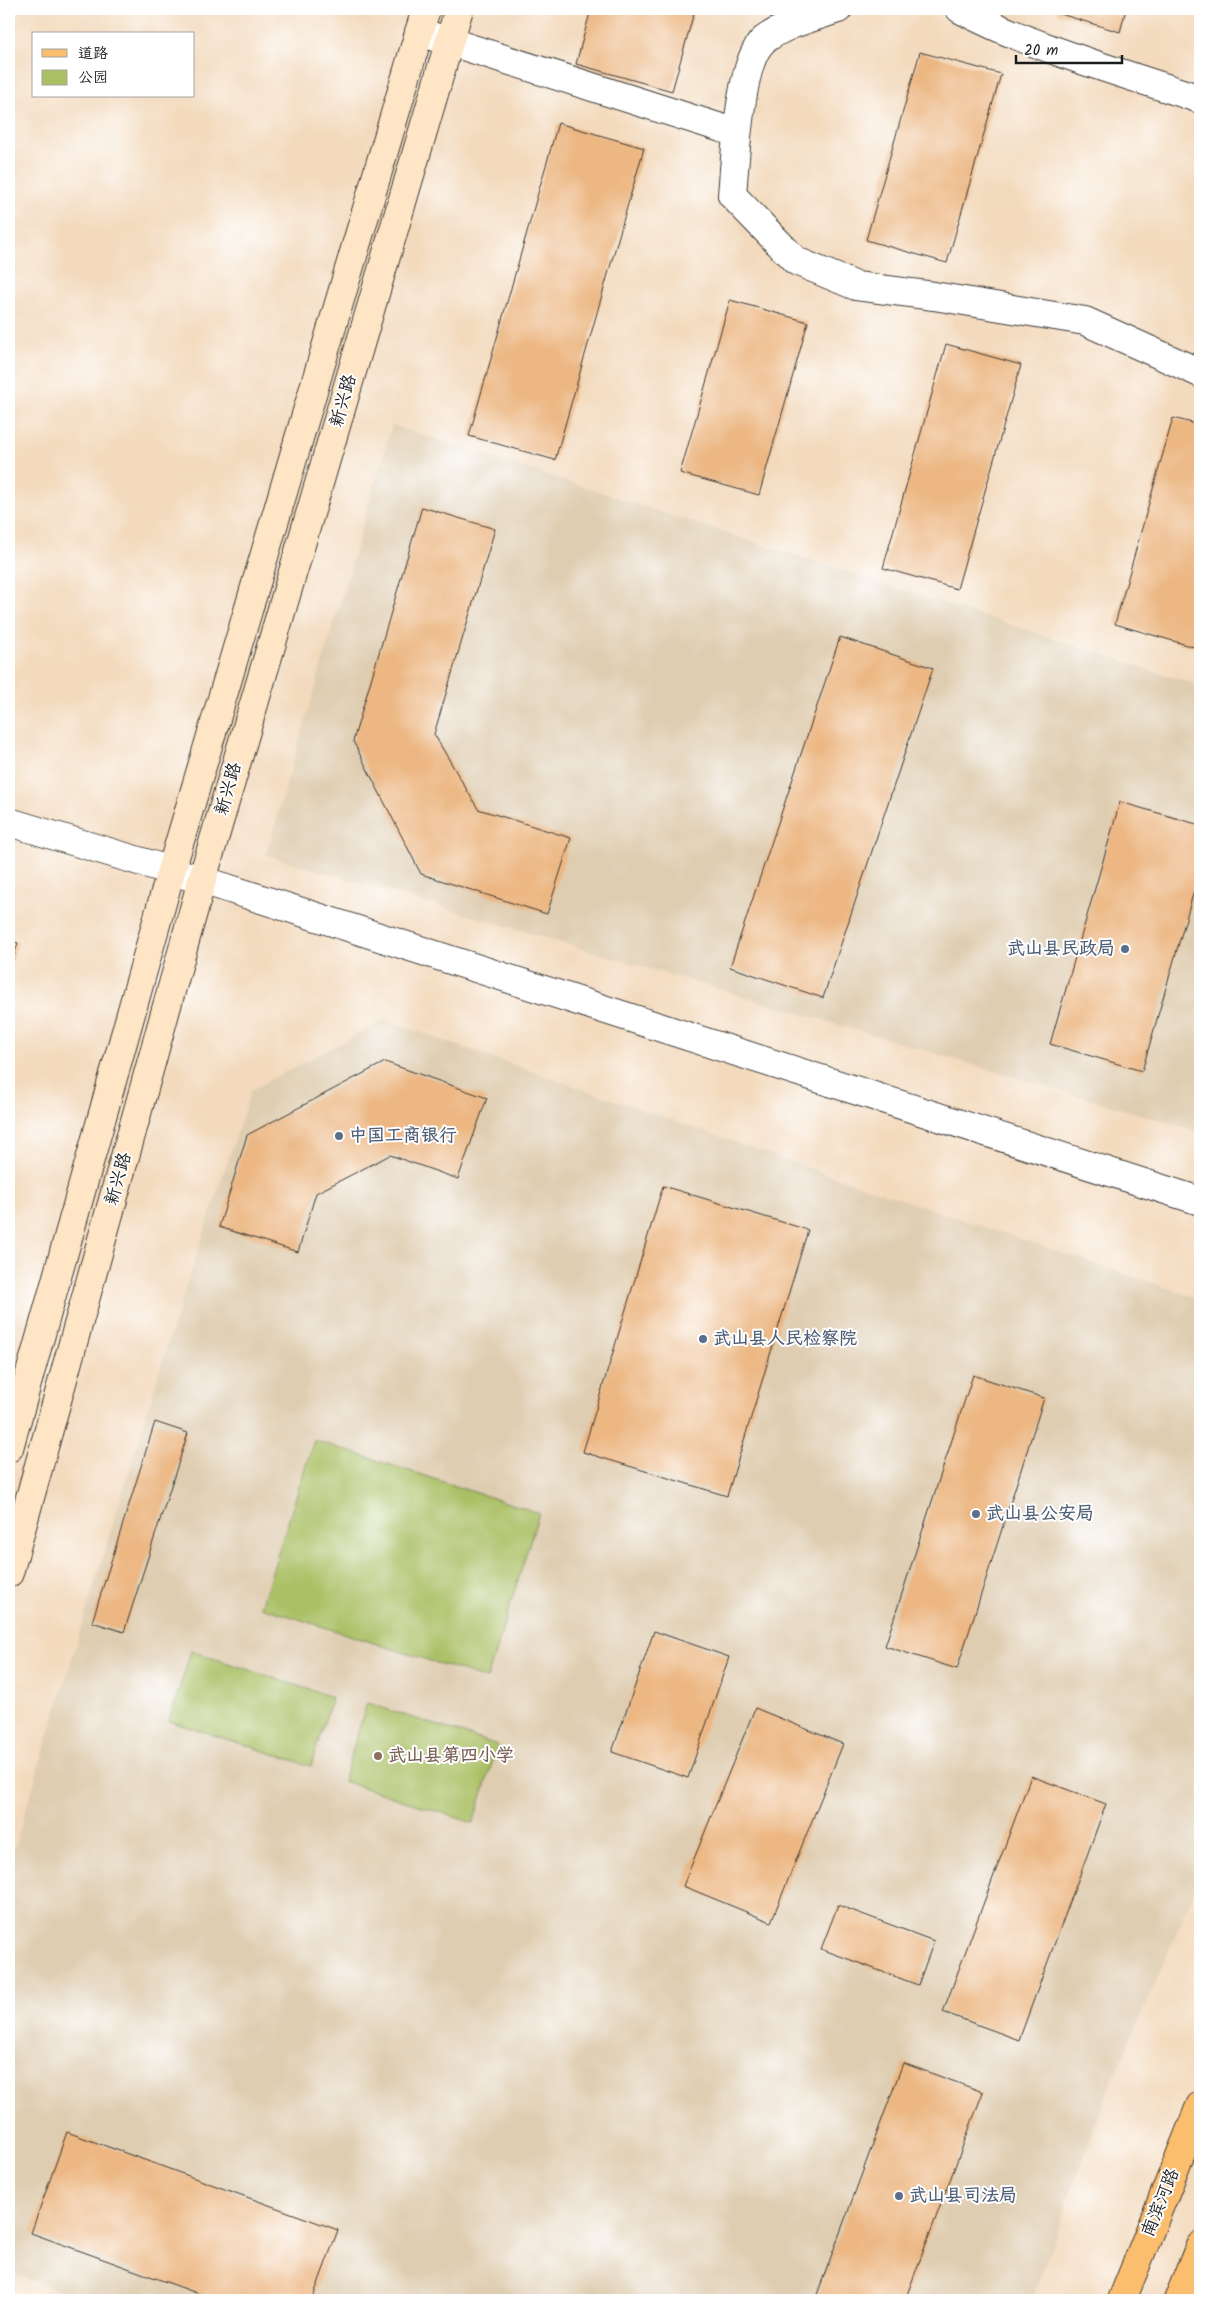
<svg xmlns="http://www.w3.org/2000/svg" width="1209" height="2309" font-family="Kalam,'LXGW WenKai TC',sans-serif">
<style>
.built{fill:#dfcdb1}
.green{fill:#aac065;stroke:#636e40}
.building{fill:#ecb783}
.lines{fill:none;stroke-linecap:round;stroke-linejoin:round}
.minor-casing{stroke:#3c3834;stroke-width:30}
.tertiary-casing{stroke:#3c3834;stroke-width:30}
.secondary-casing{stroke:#3c3834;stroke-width:30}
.primary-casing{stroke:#3c3834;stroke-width:30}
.minor{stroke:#fff;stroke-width:28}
.tertiary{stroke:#fff;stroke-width:28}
.secondary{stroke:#fde5c5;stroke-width:28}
.primary{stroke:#fbbd6e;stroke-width:28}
.service-dot{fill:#5c6f8a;stroke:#fff;stroke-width:2}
.education-dot{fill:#8d6e63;stroke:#fff;stroke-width:2}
.labels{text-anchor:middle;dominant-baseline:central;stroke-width:4;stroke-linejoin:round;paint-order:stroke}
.street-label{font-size:18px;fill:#1c1c1c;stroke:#fff}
.service-label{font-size:18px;font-weight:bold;fill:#4e5e75;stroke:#fff;text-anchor:start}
.education-label{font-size:18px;font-weight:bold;fill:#785e54;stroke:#fff;text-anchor:start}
</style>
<rect width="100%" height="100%" fill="#fff"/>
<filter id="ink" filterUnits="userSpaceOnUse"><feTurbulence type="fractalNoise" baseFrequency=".02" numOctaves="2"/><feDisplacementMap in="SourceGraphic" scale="10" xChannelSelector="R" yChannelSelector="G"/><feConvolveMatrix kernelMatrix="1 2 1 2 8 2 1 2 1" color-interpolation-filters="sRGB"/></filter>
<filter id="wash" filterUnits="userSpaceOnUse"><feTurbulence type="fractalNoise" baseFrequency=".0096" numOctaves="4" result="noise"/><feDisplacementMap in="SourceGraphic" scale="20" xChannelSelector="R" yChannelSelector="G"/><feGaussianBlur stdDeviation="1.12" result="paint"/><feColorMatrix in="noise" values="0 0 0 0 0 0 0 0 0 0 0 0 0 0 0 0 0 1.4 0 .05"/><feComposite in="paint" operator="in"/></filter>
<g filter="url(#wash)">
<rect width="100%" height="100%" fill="#f3dabd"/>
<!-- built -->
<path class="built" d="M 392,425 L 1200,686 L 1200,1132 L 266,855 Z
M 385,1020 L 841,1179 L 1200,1299 L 1200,1878 L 1107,2094 L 1032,2300 L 86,2300 L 9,2272 L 9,1865 L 172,1330 L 251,1090 Z"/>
<!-- green -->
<path class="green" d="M 314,1440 L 539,1513 L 487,1679 L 261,1607 Z
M 191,1651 L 332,1697 L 311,1766 L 169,1721 Z
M 367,1703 L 498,1745 L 473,1823 L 343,1781 Z"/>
<g id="blocks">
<!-- building -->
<path class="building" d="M 591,9 L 695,9 L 672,91 L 576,64 Z
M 1058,9 L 1126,9 L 1120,32 L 1057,13 Z
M 920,52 L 1001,74 L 947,263 L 866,240 Z
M 558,123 L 644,148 L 555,460 L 469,436 Z
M 730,300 L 808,322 L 759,495 L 680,473 Z
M 946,344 L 1021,365 L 957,589 L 883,568 Z
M 1173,418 L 1200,425 L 1200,625 L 1194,647 L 1115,624 Z
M 422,507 L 495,529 L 434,734 L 478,809 L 571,838 L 547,914 L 421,874 L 353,741 Z
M 840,637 L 933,668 L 823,998 L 730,967 Z
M 1120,802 L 1200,825 L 1200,870 L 1142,1071 L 1050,1044 Z
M 9,940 L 18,943 L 9,971 Z
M 385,1062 L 487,1098 L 458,1179 L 390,1155 L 316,1193 L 298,1252 L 219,1227 L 247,1135 Z
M 663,1186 L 808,1230 L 727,1496 L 583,1452 Z
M 973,1375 L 1044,1398 L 957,1669 L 885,1646 Z
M 155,1422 L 188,1433 L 124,1632 L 92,1622 Z
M 654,1631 L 729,1657 L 688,1778 L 612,1752 Z
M 755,1708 L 843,1744 L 771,1922 L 683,1886 Z
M 1031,1776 L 1106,1804 L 1019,2040 L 943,2012 Z
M 838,1905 L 934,1941 L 918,1985 L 821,1949 Z
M 903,2063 L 983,2092 L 905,2300 L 815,2300 Z
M 67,2132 L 338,2230 L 312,2300 L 216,2300 L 31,2233 Z"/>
</g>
</g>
<g filter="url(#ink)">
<use href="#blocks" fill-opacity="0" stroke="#3c3834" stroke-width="1"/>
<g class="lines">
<defs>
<path id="minor" d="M 838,9 C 814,17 785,24 764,40 C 739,60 735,163 732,195 L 796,261 L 856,286 L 934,296 L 1085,321 L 1200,373
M 960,9 C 1035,49 1120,72 1200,99
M 419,32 L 737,133"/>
<path id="tertiary" d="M 9,822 L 202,880 L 1200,1201"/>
<path id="secondary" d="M 9,1448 L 171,871 L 426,9
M 9,1573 L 202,880 L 459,9"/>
<path id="primary" d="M 1122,2300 L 1200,2106
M 1178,2300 L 1200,2246"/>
</defs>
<!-- minor casing -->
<use href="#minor" class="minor-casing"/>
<!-- tertiary casing -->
<use href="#tertiary" class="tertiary-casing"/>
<!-- secondary casing -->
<use href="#secondary" class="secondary-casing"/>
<!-- primary casing -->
<use href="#primary" class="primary-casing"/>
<!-- minor -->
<use href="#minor" class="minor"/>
<!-- tertiary -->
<use href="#tertiary" class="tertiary"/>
<!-- secondary -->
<use href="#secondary" class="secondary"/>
<!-- primary -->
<use href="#primary" class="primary"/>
</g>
</g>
<!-- markers -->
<g class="service-dot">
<circle cx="1125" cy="949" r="5"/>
<circle cx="339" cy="1136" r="5"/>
<circle cx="703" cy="1339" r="5"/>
<circle cx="976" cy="1514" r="5"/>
<circle cx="899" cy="2196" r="5"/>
</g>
<circle class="education-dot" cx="378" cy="1756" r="5"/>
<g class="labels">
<!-- street labels -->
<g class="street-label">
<text transform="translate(344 401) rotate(-74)">新兴路</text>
<text transform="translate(229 789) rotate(-74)">新兴路</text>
<text transform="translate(119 1179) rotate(-74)">新兴路</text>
<text transform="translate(1161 2203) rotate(-68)">南滨河路</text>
</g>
<!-- service labels -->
<g class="service-label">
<text x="1115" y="949" text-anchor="end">武山县民政局</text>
<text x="349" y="1136">中国工商银行</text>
<text x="713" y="1339">武山县人民检察院</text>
<text x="986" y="1514">武山县公安局</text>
<text x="909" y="2196">武山县司法局</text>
</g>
<!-- education labels -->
<g class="education-label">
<text x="388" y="1756">武山县第四小学</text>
</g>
</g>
<!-- margin -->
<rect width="1209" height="2309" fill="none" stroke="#fff" stroke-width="30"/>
<!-- legend -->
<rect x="32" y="32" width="162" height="65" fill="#ffffff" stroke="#a4a4a4"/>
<rect x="42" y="49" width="25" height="8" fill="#fbbd6e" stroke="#a4a4a4"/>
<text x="78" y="58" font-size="15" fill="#1c1c1c">道路</text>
<rect x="42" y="70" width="25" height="15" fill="#aac065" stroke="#a4a4a4"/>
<text x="78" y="82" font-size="15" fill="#1c1c1c">公园</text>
<!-- scale -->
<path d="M1016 55v8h106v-8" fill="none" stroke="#1c1c1c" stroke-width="2.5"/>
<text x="1024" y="55" font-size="15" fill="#1c1c1c" stroke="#ffffff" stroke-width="4" paint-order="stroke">20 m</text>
</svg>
